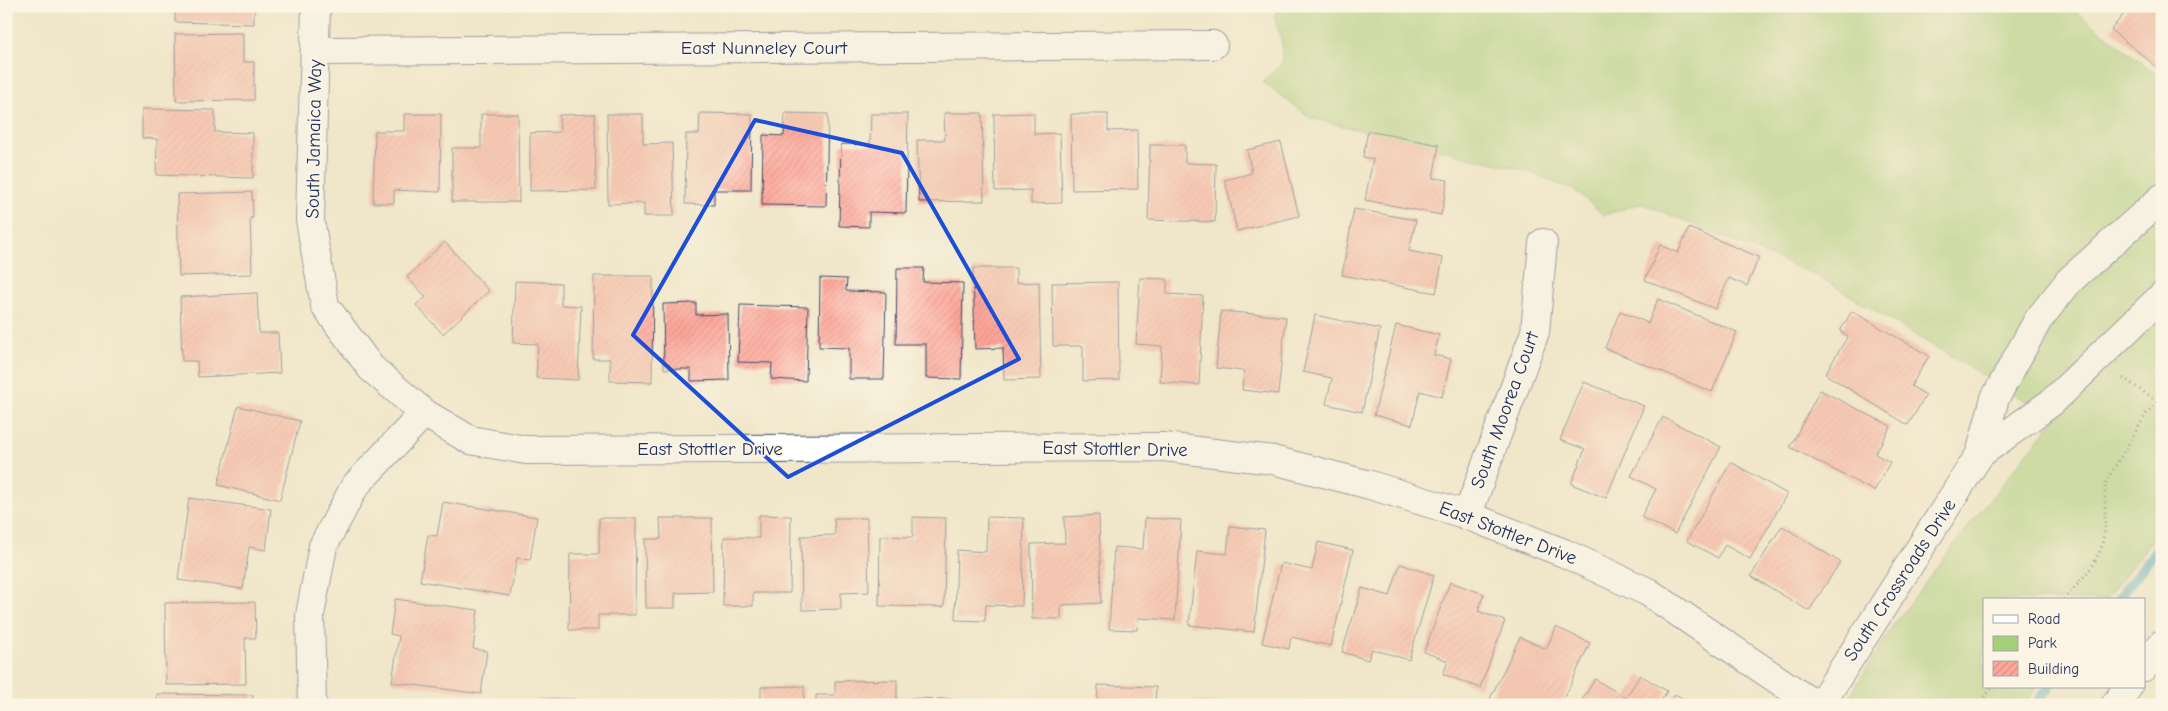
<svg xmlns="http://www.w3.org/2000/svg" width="2168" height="711" font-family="'Comic Neue',sans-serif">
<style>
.green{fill:#a6cf7a;stroke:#607f6c}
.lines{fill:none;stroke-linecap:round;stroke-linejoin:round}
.stream{stroke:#44a6c3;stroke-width:10}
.building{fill:url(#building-hatch)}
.minor-casing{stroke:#3b4a6e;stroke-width:30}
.path{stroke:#3b4a6e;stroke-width:3;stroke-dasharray:1 4;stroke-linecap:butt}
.minor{stroke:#fff;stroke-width:28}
.marked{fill:none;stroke:#1d4ed8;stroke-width:4;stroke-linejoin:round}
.labels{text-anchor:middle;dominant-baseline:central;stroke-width:4;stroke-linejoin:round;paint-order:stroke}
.street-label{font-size:19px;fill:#1b2f5e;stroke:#fcf5e5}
</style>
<defs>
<pattern id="building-hatch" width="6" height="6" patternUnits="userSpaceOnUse" patternTransform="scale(1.25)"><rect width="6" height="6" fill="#fea699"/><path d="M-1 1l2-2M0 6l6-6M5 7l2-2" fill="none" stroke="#d98f86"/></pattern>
</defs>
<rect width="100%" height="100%" fill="#fcf5e5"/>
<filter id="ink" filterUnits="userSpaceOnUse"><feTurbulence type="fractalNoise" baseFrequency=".02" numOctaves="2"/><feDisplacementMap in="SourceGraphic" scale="10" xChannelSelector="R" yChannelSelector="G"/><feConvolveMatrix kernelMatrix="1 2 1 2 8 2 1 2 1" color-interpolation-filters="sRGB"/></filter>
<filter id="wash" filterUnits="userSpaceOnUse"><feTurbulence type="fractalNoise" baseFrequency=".0096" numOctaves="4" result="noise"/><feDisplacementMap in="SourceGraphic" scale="20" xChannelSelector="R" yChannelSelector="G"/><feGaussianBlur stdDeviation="1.12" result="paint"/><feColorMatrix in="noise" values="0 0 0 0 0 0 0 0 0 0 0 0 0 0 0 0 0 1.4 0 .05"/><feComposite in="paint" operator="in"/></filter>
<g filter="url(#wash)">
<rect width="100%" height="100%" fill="#f0e6c9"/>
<!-- green -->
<path class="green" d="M 1280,6 L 2068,6 L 2162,78 L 2162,528 L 2105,600 L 1984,600 L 1984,687 L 2037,687 L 2023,705 L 1845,705 L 1892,627 L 1971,523 L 2055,419 L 1818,276 L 1641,203 L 1604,215 L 1576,191 L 1527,171 L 1311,118 L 1263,82 L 1282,63 L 1282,43 L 1274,16 Z"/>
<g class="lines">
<!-- stream -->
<path class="stream" d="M 2117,600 L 2162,543
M 2035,705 L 2049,687"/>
</g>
<g id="blocks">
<!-- building -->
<path class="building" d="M 175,6 L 254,6 L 254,24 L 175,22 Z
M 2130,6 L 2162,6 L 2162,71 L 2111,30 Z
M 243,33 L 243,62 L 254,62 L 254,100 L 176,101 L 175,34 Z
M 142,109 L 215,110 L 215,132 L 253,133 L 253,178 L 156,175 L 157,139 L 142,138 Z
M 700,113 L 752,114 L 751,190 L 714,190 L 714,205 L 685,204 L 686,134 L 699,134 Z
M 785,113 L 828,114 L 826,206 L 762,205 L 763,135 L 784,136 Z
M 944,113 L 982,113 L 984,201 L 919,202 L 917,140 L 945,140 Z
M 1034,113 L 1034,134 L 1060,133 L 1062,203 L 1031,204 L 1031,190 L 995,191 L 994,114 Z
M 404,114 L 441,114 L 440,192 L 394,190 L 394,203 L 373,203 L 375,131 L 404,131 Z
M 481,114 L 518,114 L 519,202 L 452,202 L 452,148 L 481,148 Z
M 595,114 L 596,190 L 530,191 L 530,133 L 560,132 L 559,115 Z
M 607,114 L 643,114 L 643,144 L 672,143 L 674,216 L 644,216 L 644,203 L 608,204 Z
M 871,114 L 908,114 L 906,213 L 869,212 L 869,227 L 839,226 L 841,144 L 870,145 Z
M 1071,114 L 1108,114 L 1108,131 L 1137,130 L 1138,189 L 1072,190 Z
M 1368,131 L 1439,145 L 1433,178 L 1448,180 L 1441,215 L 1365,200 L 1373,159 L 1363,157 Z
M 1281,142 L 1299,216 L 1237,231 L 1225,180 L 1252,173 L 1247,150 Z
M 1150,145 L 1185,145 L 1185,163 L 1216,164 L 1215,222 L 1148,220 Z
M 252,192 L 253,218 L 250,218 L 252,274 L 179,276 L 177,194 Z
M 1354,209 L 1416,220 L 1409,251 L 1443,258 L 1436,293 L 1342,275 Z
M 1689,228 L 1759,257 L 1747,286 L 1729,278 L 1715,309 L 1645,280 L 1660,245 L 1678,253 Z
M 445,242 L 489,291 L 443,334 L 416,305 L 426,297 L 407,277 Z
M 897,268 L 924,268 L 923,282 L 963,283 L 961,379 L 926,378 L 926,344 L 896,344 Z
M 973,268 L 1016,268 L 1016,283 L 1039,282 L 1041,379 L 1004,380 L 1003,348 L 975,349 Z
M 594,276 L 653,276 L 652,382 L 610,381 L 610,359 L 593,359 Z
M 820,278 L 847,279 L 846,291 L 886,292 L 884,379 L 849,379 L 849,348 L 819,347 Z
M 1140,278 L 1167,279 L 1167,294 L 1203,296 L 1199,385 L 1160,382 L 1162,346 L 1136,344 Z
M 515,281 L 561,283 L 561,305 L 581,306 L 578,380 L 536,378 L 538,344 L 513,343 Z
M 1118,282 L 1119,380 L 1083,381 L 1083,346 L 1053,346 L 1052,283 Z
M 257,293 L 259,333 L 278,333 L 280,373 L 198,377 L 197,361 L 182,361 L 180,297 Z
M 1658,299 L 1737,332 L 1712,392 L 1605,348 L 1620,311 L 1648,323 Z
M 696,303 L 696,315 L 728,314 L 729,380 L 691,381 L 691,369 L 664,369 L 663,304 Z
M 740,305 L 808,307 L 806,381 L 771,379 L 772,363 L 738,362 Z
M 1221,311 L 1286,317 L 1278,394 L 1242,390 L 1244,371 L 1216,368 Z
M 1852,311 L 1929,356 L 1911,386 L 1926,395 L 1908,425 L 1825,374 L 1848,336 L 1840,331 Z
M 1315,315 L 1380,329 L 1362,412 L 1326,404 L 1332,378 L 1303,372 Z
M 1396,325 L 1439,335 L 1434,355 L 1451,359 L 1442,397 L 1420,391 L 1412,425 L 1374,415 Z
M 1584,382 L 1644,406 L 1606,498 L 1571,484 L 1585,449 L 1560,440 Z
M 1820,390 L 1891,426 L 1875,454 L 1890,462 L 1874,491 L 1790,447 Z
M 238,406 L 300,421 L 280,500 L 218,485 Z
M 1663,417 L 1721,447 L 1675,534 L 1641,517 L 1656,489 L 1631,476 Z
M 1731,462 L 1787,494 L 1750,559 L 1725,545 L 1718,558 L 1687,541 Z
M 189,498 L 271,509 L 266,550 L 249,547 L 243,589 L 178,580 Z
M 443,502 L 537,517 L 530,560 L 517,558 L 510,596 L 420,581 L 428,535 L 437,536 Z
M 759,515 L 791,516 L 790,593 L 753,593 L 753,606 L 723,606 L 724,537 L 759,538 Z
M 1099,515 L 1101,603 L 1061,605 L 1061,619 L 1032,619 L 1031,544 L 1065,543 L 1064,517 Z
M 913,517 L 946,518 L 944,607 L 879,606 L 880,536 L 913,537 Z
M 987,517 L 1024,518 L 1022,606 L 986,605 L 985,621 L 955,620 L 957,550 L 986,552 Z
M 599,518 L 636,518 L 635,615 L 598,615 L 598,630 L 569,630 L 570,554 L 599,554 Z
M 660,518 L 712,518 L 713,592 L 675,593 L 675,608 L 646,608 L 645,539 L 661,539 Z
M 834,518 L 867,518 L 869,592 L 841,593 L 841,609 L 802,610 L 801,536 L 835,535 Z
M 1145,518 L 1181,520 L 1175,620 L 1138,618 L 1137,630 L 1109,629 L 1114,547 L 1143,549 Z
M 1230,526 L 1265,530 L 1254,632 L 1189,625 L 1197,551 L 1227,554 Z
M 1782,526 L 1840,562 L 1809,611 L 1751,576 Z
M 1318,542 L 1353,550 L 1331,646 L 1291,637 L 1289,649 L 1262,643 L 1281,563 L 1312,570 Z
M 1400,564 L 1434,575 L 1409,660 L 1372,649 L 1368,660 L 1342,652 L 1362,588 L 1390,596 Z
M 1450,582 L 1484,594 L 1478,611 L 1505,621 L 1480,688 L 1443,674 L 1448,661 L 1424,652 Z
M 395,599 L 478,610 L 473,649 L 487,651 L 481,694 L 392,682 L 399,636 L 390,634 Z
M 255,602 L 256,638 L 245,638 L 246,684 L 166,685 L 165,603 Z
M 1556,627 L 1590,643 L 1561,705 L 1487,705 L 1520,637 L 1546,649 Z
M 1640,675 L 1667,691 L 1659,705 L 1579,705 L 1595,679 L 1626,698 Z
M 897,680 L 897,705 L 816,705 L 816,695 L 835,695 L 835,681 Z
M 1098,685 L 1156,687 L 1155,705 L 1097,705 Z
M 804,686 L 804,705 L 723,705 L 723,702 L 761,702 L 761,687 Z
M 157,694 L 253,695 L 252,705 L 157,705 Z
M 1675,694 L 1694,705 L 1669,705 Z
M 909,698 L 952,699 L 952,705 L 909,705 Z
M 536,699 L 575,699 L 576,705 L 536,705 Z
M 1195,701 L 1220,703 L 1220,705 L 1195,705 Z
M 1002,702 L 1084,703 L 1084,705 L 1002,705 Z"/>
</g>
</g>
<g filter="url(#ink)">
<use href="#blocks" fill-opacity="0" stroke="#3b4a6e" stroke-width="1"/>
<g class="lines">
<defs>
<path id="minor" d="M 316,51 L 1213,45
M 424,413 L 470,440 L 526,450 L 1164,447 L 1273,460 L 1370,485 L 1461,513 L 1564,553 L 1648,592 L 1815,705
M 1980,454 L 2052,402 L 2162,296
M 1467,516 L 1535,332 L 1543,243
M 2144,667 L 2162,644
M 312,705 L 310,615 L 323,546 L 355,486 L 424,413 L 371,368 L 325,306 L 310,220 L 316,6
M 1820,705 L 1980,454 L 1995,398 L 2038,320 L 2070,280 L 2162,198
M 2115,705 L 2128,687"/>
</defs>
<!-- minor casing -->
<use href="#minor" class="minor-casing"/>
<!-- path -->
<path class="path" d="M 2123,378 L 2157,401
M 2064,600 L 2092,567 L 2101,549 L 2105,529 L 2105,484 L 2146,414 L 2162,396
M 1978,705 L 1993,687"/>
<!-- minor -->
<use href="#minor" class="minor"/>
</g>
</g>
<!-- marked area -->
<path d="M0 0H2168V711H0ZM 755,120 L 902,153 L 1019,359 L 788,477 L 633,335 Z" fill="#f0e6c9" fill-opacity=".55" fill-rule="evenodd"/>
<path class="marked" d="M 755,120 L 902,153 L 1019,359 L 788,477 L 633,335 Z"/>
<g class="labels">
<!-- street labels -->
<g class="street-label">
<text x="764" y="48">East Nunneley Court</text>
<text transform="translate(314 139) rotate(-89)">South Jamaica Way</text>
<text transform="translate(1505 410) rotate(-70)">South Moorea Court</text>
<text x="710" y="449">East Stottler Drive</text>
<text transform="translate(1115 449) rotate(1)">East Stottler Drive</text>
<text transform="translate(1508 533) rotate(21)">East Stottler Drive</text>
<text transform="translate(1900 580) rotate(-57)">South Crossroads Drive</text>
</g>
</g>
<!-- margin -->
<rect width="2168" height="711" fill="none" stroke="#fcf5e5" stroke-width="25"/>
<!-- legend -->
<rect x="1983" y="598" width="162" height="90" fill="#fcf5e5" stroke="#a2a6af"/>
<rect x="1993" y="615" width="25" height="8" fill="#ffffff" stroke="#a2a6af"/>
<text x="2028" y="624" font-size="15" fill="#1b2f5e">Road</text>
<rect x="1993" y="636" width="25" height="15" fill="#a6cf7a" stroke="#a2a6af"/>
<text x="2028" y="648" font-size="15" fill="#1b2f5e">Park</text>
<rect x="1993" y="661" width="25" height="15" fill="url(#building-hatch)" stroke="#a2a6af"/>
<text x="2028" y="674" font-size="15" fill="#1b2f5e">Building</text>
</svg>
